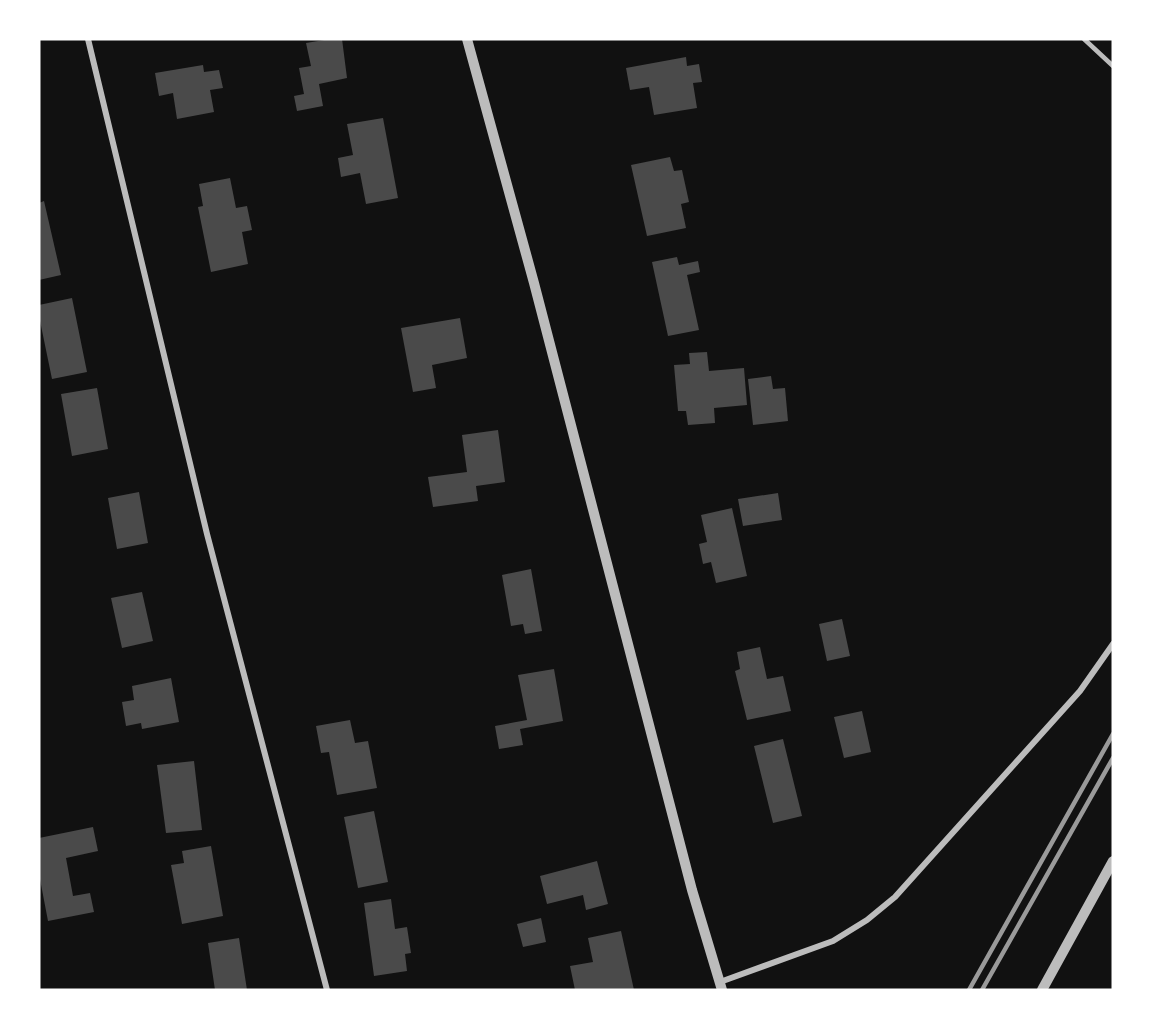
<svg xmlns="http://www.w3.org/2000/svg" width="1152" height="1029" font-family="'Space Grotesk',sans-serif">
<style>
.building{fill:#4a4a4a}
.lines{fill:none;stroke-linecap:round;stroke-linejoin:round}
.service{stroke:#bcbcbc;stroke-width:4.5}
.minor{stroke:#bcbcbc;stroke-width:6}
.tertiary{stroke:#bcbcbc;stroke-width:10}
.rail{stroke:#9a9a9a;stroke-width:4.5}
</style>
<rect width="100%" height="100%" fill="#111"/>
<!-- building -->
<path class="building" d="M 330,39 L 342,39 L 347,78 L 319,84 L 323,106 L 297,111 L 294,96 L 304,94 L 299,68 L 311,66 L 306,43 Z
M 686,57 L 687,66 L 699,64 L 702,82 L 693,83 L 697,108 L 654,115 L 649,87 L 630,90 L 626,68 Z
M 203,65 L 204,72 L 219,70 L 223,88 L 210,90 L 214,112 L 177,119 L 173,93 L 159,96 L 155,73 Z
M 383,118 L 398,198 L 366,204 L 360,173 L 341,177 L 338,158 L 353,155 L 347,124 Z
M 670,157 L 674,171 L 682,170 L 689,202 L 681,204 L 686,228 L 647,236 L 631,165 Z
M 230,178 L 236,208 L 247,206 L 252,230 L 242,232 L 248,264 L 211,272 L 198,207 L 203,206 L 199,184 Z
M 44,201 L 61,275 L 39,280 L 39,203 Z
M 677,257 L 679,265 L 698,261 L 700,272 L 687,275 L 699,330 L 668,336 L 652,262 Z
M 72,298 L 87,372 L 52,379 L 39,316 L 39,305 Z
M 460,318 L 467,358 L 432,365 L 436,388 L 413,392 L 401,328 Z
M 707,352 L 709,371 L 744,368 L 747,405 L 714,408 L 715,423 L 688,425 L 686,411 L 678,411 L 674,365 L 690,364 L 689,353 Z
M 771,376 L 773,389 L 785,388 L 788,421 L 753,425 L 748,379 Z
M 97,388 L 108,449 L 72,456 L 61,394 Z
M 498,430 L 505,482 L 476,486 L 478,501 L 433,507 L 428,477 L 467,472 L 462,435 Z
M 139,492 L 148,543 L 117,549 L 108,498 Z
M 778,493 L 782,520 L 743,526 L 738,499 Z
M 732,508 L 747,576 L 716,583 L 711,562 L 703,564 L 699,544 L 707,542 L 701,515 Z
M 531,569 L 542,631 L 525,634 L 523,624 L 511,626 L 502,575 Z
M 142,592 L 153,641 L 122,648 L 111,598 Z
M 842,619 L 850,656 L 827,661 L 819,624 Z
M 760,647 L 767,679 L 783,676 L 791,711 L 747,720 L 735,671 L 740,669 L 737,652 Z
M 554,669 L 563,721 L 520,729 L 523,745 L 499,749 L 495,726 L 527,720 L 518,675 Z
M 171,678 L 179,722 L 142,729 L 141,723 L 126,726 L 122,702 L 134,700 L 132,686 Z
M 862,711 L 871,752 L 844,758 L 834,717 Z
M 350,720 L 355,743 L 368,741 L 377,788 L 337,795 L 329,752 L 321,753 L 316,726 Z
M 783,739 L 802,816 L 773,823 L 754,746 Z
M 194,761 L 202,830 L 166,833 L 157,765 Z
M 374,811 L 388,882 L 358,888 L 344,817 Z
M 93,827 L 98,851 L 66,858 L 73,896 L 90,893 L 94,912 L 48,921 L 39,874 L 39,838 Z
M 211,846 L 223,916 L 182,924 L 171,865 L 184,863 L 182,851 Z
M 597,861 L 608,904 L 586,910 L 583,895 L 547,904 L 540,876 Z
M 391,899 L 395,929 L 407,927 L 411,953 L 405,954 L 407,971 L 374,976 L 364,903 Z
M 541,918 L 546,942 L 523,947 L 517,924 Z
M 621,931 L 634,990 L 575,990 L 570,966 L 593,962 L 588,938 Z
M 239,938 L 247,990 L 215,990 L 208,943 Z"/>
<g class="lines">
<!-- service -->
<path class="service" d="M 1084,39 L 1113,66"/>
<!-- minor -->
<path class="minor" d="M 88,39 L 207,534 L 327,990
M 720,982 L 833,941 L 867,920 L 895,897 L 1080,691 L 1113,644"/>
<!-- tertiary -->
<path class="tertiary" d="M 467,39 L 534,283 L 692,890 L 722,990
M 1042,990 L 1113,861"/>
<!-- rail -->
<path class="rail" d="M 969,990 L 1113,734
M 982,990 L 1113,758"/>
</g>
<!-- border -->
<rect width="1152" height="1029" fill="none" stroke="#ffffff" stroke-width="81"/>
</svg>
